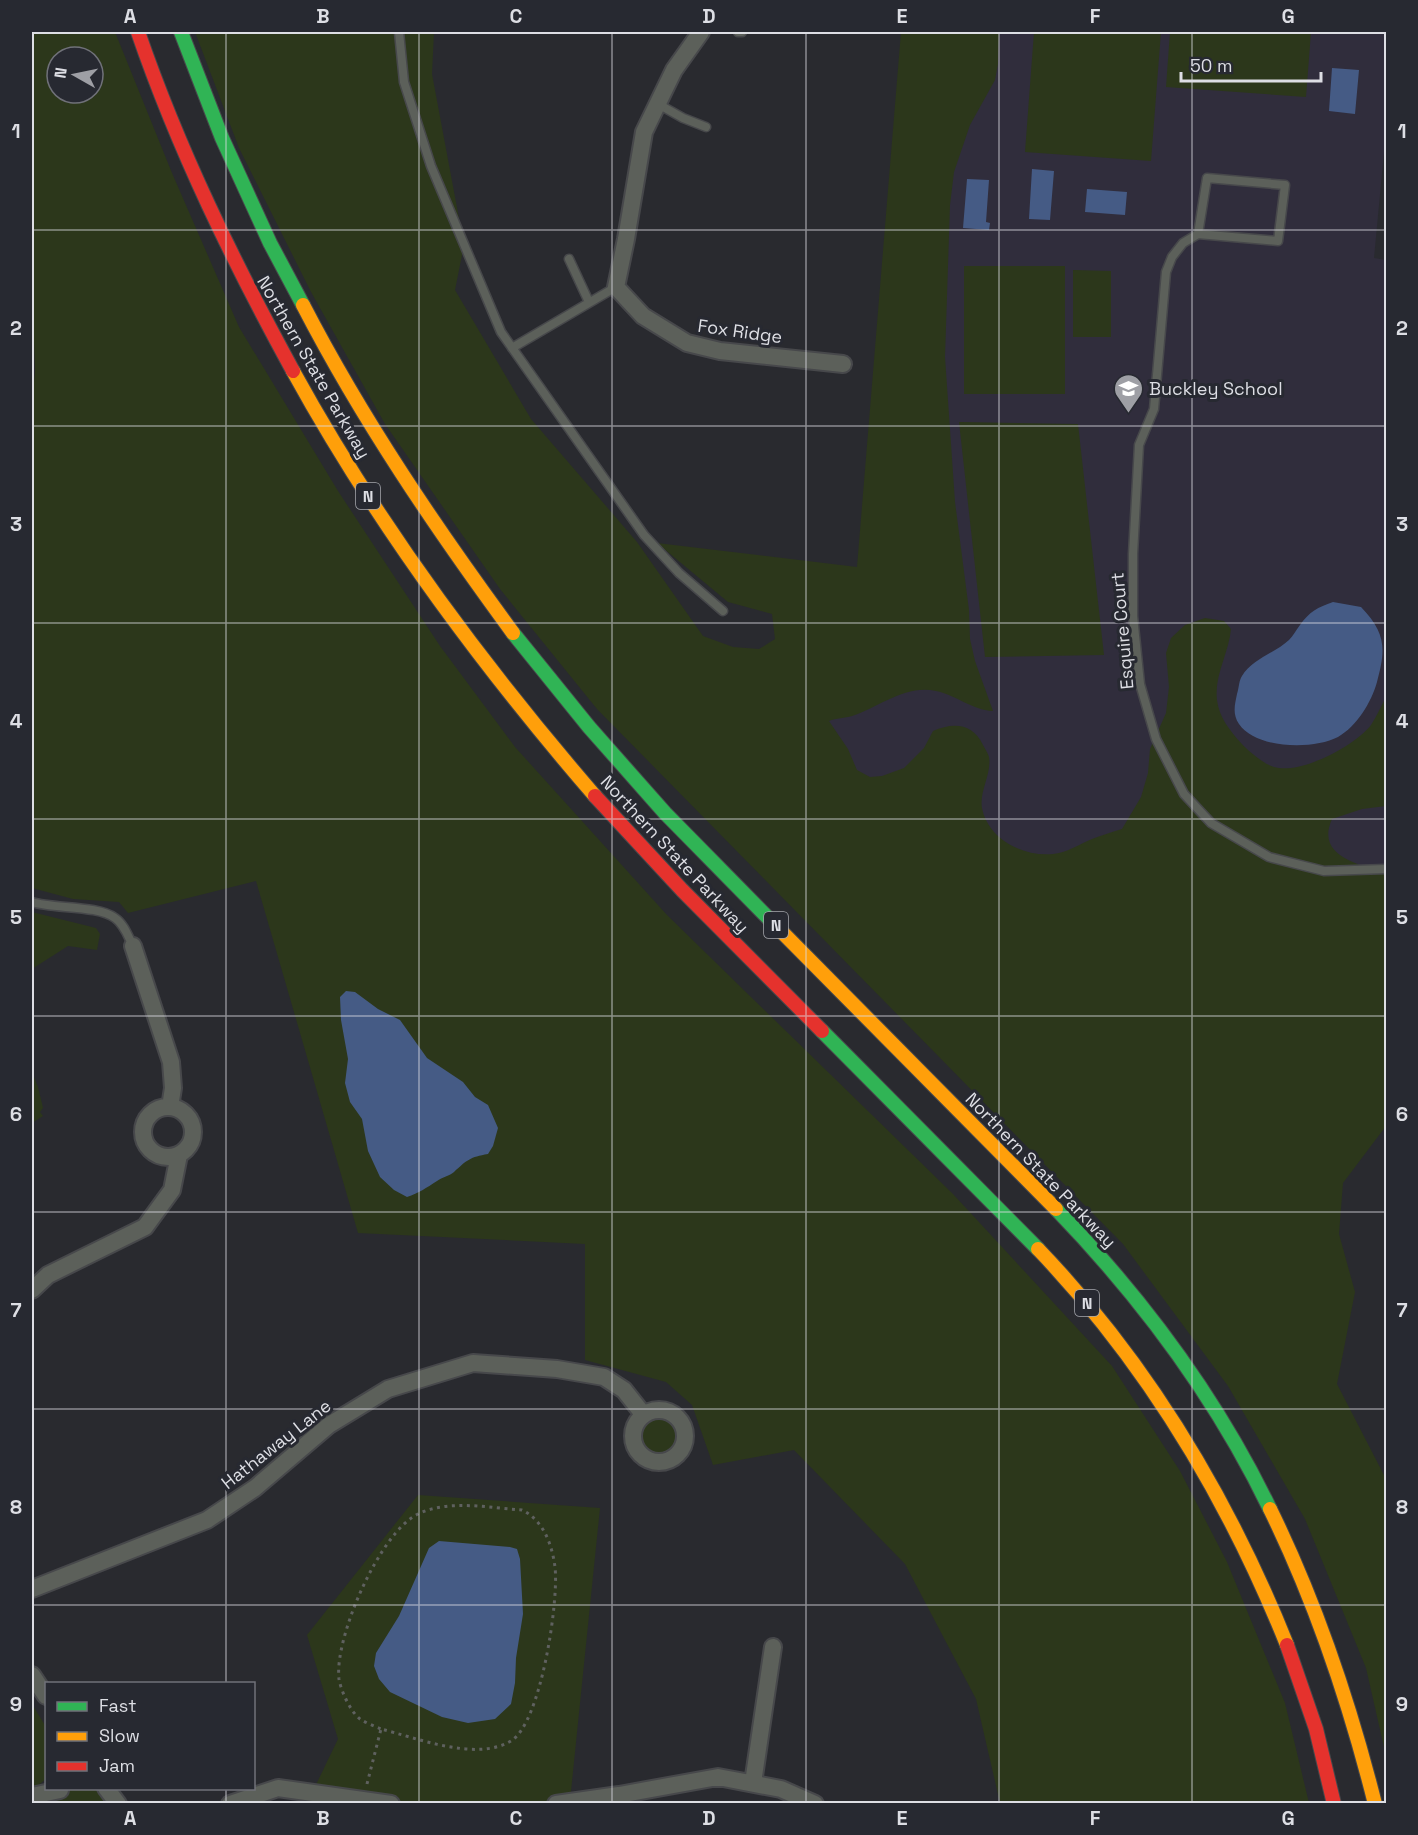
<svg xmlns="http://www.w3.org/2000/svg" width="1418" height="1835" font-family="'Space Grotesk',sans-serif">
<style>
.education{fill:#302d3c}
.green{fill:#2c371b;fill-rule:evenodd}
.water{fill:#455b85}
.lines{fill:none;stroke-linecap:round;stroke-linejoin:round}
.lane-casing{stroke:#47484b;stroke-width:11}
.street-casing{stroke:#47484b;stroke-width:20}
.fast-casing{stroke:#47484b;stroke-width:16}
.slow-casing{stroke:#47484b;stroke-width:16}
.jam-casing{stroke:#47484b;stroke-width:16}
.path{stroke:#5f615f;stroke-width:3;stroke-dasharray:3 4.5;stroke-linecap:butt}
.lane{stroke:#5c605a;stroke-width:8}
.street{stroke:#5c605a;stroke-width:16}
.fast{stroke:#30b455;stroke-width:14}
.slow{stroke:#ff9f0a;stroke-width:14}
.jam{stroke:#e5322d;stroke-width:14}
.grid{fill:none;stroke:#dddee4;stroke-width:1.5;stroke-opacity:0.55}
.labels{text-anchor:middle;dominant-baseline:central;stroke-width:6;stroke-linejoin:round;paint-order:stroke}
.shield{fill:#272931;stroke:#a6a8ae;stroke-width:1.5}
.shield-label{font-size:16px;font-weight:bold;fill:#dddee4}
.street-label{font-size:18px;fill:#dddee4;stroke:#272931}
.poi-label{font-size:18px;fill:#dddee4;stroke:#272931;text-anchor:start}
.neatline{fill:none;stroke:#dddee4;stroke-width:2}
.grid-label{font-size:20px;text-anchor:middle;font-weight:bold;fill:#dddee4}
</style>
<rect width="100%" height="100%" fill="#292a2f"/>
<!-- education -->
<path class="education" d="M 901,32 L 1386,32 L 1386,131 L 1374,258 L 1386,260 L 1386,875 L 1047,865 L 915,844 L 799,731 L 879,676 Z"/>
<!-- green -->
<path class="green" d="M 32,32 L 115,32 L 172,173 L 239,327 L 338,491 L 440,646 L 515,747 L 667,915 L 953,1194 L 1112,1366 L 1180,1471 L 1227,1562 L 1285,1703 L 1309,1803 L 1000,1803 L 976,1699 L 905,1564 L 794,1450 L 713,1465 L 692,1405 L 666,1382 L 585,1360 L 585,1244 L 358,1233 L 256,881 L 128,913 L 119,902 L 73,899 L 32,888 L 32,404 L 35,371 L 32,282 ZM 57,57 L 93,57 L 93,93 L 57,93 Z
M 195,32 L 434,32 L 432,74 L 464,245 L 455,290 L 531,419 L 637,542 L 703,636 L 733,647 L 759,649 L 775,639 L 772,614 L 728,602 L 657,543 L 857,567 L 901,32 L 999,32 L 998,64 L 995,80 L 970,125 L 954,172 L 950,205 L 945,357 L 955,502 L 969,610 L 970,639 L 975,661 L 993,711 C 972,710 956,695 936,691 C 906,684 879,707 852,716 C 845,718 836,718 829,721 L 848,749 L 857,770 L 870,777 L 882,776 L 904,768 L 924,748 L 933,731 C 953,722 973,723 983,745 C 985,749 988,753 989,757 C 992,774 979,791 982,808 C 988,839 1023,857 1053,854 C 1066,853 1080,844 1092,839 C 1102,835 1112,832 1122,829 L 1141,797 L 1148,773 L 1150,749 L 1166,713 L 1169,687 L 1166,653 L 1171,638 L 1185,625 L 1205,618 L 1224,621 L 1231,629 C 1229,653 1214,675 1217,700 C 1219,717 1230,731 1241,743 C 1247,750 1265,765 1274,767 C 1300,775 1355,746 1371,725 C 1377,716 1381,706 1386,697 L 1386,806 L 1362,809 L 1332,819 C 1315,857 1360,864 1386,874 L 1386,1126 L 1343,1183 L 1339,1234 L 1355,1292 L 1337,1384 L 1386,1479 L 1386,1756 L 1366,1668 L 1305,1519 L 1228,1386 L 1123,1244 L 597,709 L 500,589 L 385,424 L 311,292 L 239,148 Z
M 1034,32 L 1161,32 L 1151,161 L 1025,152 Z
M 1170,32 L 1311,32 L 1306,97 L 1166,87 Z
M 964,266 L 1065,266 L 1065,394 L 964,394 Z
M 1073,270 L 1111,271 L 1111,337 L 1073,337 Z
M 959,422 L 1078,424 L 1104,655 L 985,657 Z
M 32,912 L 96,928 L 100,934 L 97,950 L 68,946 L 32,969 Z
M 32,1072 L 38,1087 L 43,1108 L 40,1112 L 43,1116 L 32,1123 Z
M633 1436a26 26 0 1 1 52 0a26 26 0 1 1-52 0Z
M 418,1495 L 600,1508 L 570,1801 L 556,1804 L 391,1804 L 312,1793 L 338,1739 L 307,1635 Z
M 32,1704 L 46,1727 L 46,1779 L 32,1790 Z
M 62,1788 L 106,1789 L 118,1804 L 50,1804 Z"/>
<!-- water -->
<path class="water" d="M 1332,68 L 1359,70 L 1355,114 L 1329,111 Z
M 1032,169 L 1054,171 L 1050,220 L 1029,219 Z
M 967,179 L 989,180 L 986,222 L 990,223 L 989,230 L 963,228 Z
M 1087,189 L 1127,192 L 1125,215 L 1085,212 Z
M 1333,602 L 1361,607 C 1386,633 1386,649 1377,682 C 1371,703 1357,726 1338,737 C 1313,750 1256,749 1239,724 C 1232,714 1235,704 1237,694 C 1239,688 1239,680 1242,676 C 1252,659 1275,653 1289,640 C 1293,636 1296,630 1300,625 C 1309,612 1318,607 1333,602 Z
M 346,991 L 355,992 L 378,1009 L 400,1020 L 427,1058 L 463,1082 L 475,1097 L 488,1105 L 498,1128 L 493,1146 L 488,1154 C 470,1157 467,1160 454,1172 C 450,1176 442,1177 437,1181 C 426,1188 419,1193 407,1197 L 394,1190 L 380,1177 L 368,1151 L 362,1119 L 350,1102 L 345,1083 L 348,1059 L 341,1020 L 340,997 Z
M 439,1541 L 510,1547 L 517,1549 L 520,1559 L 523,1614 L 516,1658 L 515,1683 L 511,1704 L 495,1719 L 468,1723 L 442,1717 L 390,1692 L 379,1679 L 374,1666 L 376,1653 L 399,1616 L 429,1548 Z"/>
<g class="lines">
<defs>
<path id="lane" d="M 399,32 L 404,82 L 431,166 L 501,332 L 644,535 L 679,573 L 723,611
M 738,32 L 742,32
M 658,104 L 683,118 L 706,127
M 1198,234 L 1207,178 L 1285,185 L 1278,241 L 1198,234 L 1183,243 L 1172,257 L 1166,272 L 1154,409 L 1139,445 L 1133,554 L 1133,616 L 1140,684 L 1156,739 L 1184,794 L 1211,823 L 1269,857 L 1324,871 L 1386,869
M 569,259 L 589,302
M 512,348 L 616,287
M 32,902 C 53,909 98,905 115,918 C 124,924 128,936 133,946"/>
<path id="street" d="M 701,32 L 674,70 L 644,132 L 626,239 L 616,287 L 643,316 L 687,343 L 720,351 L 843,364
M 133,946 L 171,1062 L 173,1088 L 170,1107
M143 1132a25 25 0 1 1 50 0a25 25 0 1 1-50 0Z
M 32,1290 L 48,1275 L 145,1227 L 172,1190 L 179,1155
M633 1436a26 26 0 1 1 52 0a26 26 0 1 1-52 0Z
M 32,1589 L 207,1520 L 255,1488 L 329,1425 L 388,1389 L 473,1363 L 557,1369 L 604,1377 L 624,1390 L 643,1414
M 32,1675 L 46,1696
M 753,1783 L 773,1647
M 106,1788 L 118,1804
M 32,1796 L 60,1790
M 230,1804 L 278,1788 L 391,1804
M 556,1804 L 619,1795 L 718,1777 L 781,1789 L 815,1804"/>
<path id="fast" d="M 181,32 L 222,138 L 270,243 L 303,305
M 513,633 L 589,727 L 665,813 L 778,928
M 822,1031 L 1038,1249
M 1056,1209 C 1142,1298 1216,1397 1270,1509"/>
<path id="slow" d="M 303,305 C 363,421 436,528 513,633
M 293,371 C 377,524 481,664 595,796
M 778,928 L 1056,1209
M 1038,1249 C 1148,1364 1228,1498 1287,1645
M 1270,1509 C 1317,1605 1349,1701 1375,1804"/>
<path id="jam" d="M 138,32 C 179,151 233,261 293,371
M 595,796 L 682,890 L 822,1031
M 1287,1645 L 1316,1729 L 1334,1804"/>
</defs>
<!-- lane casing -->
<use href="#lane" class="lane-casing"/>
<!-- street casing -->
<use href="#street" class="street-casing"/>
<!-- fast casing -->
<use href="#fast" class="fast-casing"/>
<!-- slow casing -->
<use href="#slow" class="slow-casing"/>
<!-- jam casing -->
<use href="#jam" class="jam-casing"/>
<!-- path -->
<path class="path" d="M 367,1784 L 381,1729 C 417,1738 476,1762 511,1741 C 541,1723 559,1601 555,1567 C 552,1544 543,1520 522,1510 C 489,1508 449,1499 418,1514 C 380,1532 334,1638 339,1679 C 341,1691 350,1711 360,1719 C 366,1723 374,1726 381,1729"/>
<!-- lane -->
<use href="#lane" class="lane"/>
<!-- street -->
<use href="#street" class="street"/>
<!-- fast -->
<use href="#fast" class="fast"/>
<!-- slow -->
<use href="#slow" class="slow"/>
<!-- jam -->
<use href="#jam" class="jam"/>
</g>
<!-- grid -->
<path class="grid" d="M 226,32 L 226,1684M 419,32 L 419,1804M 612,32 L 612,1804M 806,32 L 806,1804M 999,32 L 999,1804M 1192,32 L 1192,1804M 32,230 L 1386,230M 32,426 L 1386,426M 32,623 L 1386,623M 32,819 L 1386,819M 32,1016 L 1386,1016M 32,1212 L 1386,1212M 32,1409 L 1386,1409M 32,1605 L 1386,1605M 226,1788 L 226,1804"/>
<!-- icons -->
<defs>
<symbol id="school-pin" viewBox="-11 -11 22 30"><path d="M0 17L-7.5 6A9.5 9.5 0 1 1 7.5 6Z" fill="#9e9fa5" stroke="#272931"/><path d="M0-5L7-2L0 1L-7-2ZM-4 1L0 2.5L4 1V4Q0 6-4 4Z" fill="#fff"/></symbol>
</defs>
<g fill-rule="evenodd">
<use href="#school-pin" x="1112" y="372" width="33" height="45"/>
</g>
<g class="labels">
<!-- shield labels -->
<g class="shield">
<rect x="356" y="483" width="24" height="26" rx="4.5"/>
<rect x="764" y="912" width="24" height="26" rx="4.5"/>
<rect x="1075" y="1290" width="24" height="26" rx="4.5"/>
</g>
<g class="shield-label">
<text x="368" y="496">N</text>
<text x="776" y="925">N</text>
<text x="1087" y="1303">N</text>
</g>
<!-- street labels -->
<g class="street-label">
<text transform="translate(740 331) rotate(8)">Fox Ridge</text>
<text transform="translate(314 367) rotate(60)">Northern State Parkway</text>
<text transform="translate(1122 631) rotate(-95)">Esquire Court</text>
<text transform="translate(675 854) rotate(47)">Northern State Parkway</text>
<text transform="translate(1041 1170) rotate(46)">Northern State Parkway</text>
<text transform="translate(276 1444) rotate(-38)">Hathaway Lane</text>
</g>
<!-- poi labels -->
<g class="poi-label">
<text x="1149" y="388">Buckley School</text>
</g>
</g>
<!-- border -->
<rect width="1418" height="1835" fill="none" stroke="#272931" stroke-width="66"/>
<!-- legend -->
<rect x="45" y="1682" width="210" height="108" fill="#272931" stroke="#707179" stroke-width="1.5"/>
<rect x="57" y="1702" width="30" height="9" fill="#30b455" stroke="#707179" stroke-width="1.5"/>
<text x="99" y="1712" font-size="18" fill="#dddee4">Fast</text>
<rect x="57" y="1732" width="30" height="9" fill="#ff9f0a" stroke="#707179" stroke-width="1.5"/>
<text x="99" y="1742" font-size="18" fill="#dddee4">Slow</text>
<rect x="57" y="1762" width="30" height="9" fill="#e5322d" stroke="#707179" stroke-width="1.5"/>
<text x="99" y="1772" font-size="18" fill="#dddee4">Jam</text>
<!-- north arrow -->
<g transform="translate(75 75) rotate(279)"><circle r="28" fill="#272931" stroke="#707179" stroke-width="1.5"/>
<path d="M0-4.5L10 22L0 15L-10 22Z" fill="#9e9fa5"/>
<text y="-9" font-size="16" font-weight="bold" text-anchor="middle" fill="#dddee4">N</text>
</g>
<!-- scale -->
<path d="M1181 72v9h140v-9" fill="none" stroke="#dddee4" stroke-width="3"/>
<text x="1190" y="72" font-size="18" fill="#dddee4" stroke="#272931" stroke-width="4.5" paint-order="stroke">50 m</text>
<rect x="33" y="33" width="1352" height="1769" class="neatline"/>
<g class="grid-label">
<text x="130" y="23">A</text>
<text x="323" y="23">B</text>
<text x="516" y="23">C</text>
<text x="709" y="23">D</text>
<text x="902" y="23">E</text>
<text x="1095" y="23">F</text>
<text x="1288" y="23">G</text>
<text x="16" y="138">1</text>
<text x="1402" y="138">1</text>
<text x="16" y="335">2</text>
<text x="1402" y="335">2</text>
<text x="16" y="531">3</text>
<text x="1402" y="531">3</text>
<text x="16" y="728">4</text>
<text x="1402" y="728">4</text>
<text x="16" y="924">5</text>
<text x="1402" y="924">5</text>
<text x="16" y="1121">6</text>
<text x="1402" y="1121">6</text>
<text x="16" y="1317">7</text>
<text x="1402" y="1317">7</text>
<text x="16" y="1514">8</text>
<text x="1402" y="1514">8</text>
<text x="16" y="1711">9</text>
<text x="1402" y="1711">9</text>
<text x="130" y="1825">A</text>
<text x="323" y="1825">B</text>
<text x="516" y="1825">C</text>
<text x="709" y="1825">D</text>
<text x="902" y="1825">E</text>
<text x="1095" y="1825">F</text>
<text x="1288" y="1825">G</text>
</g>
</svg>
